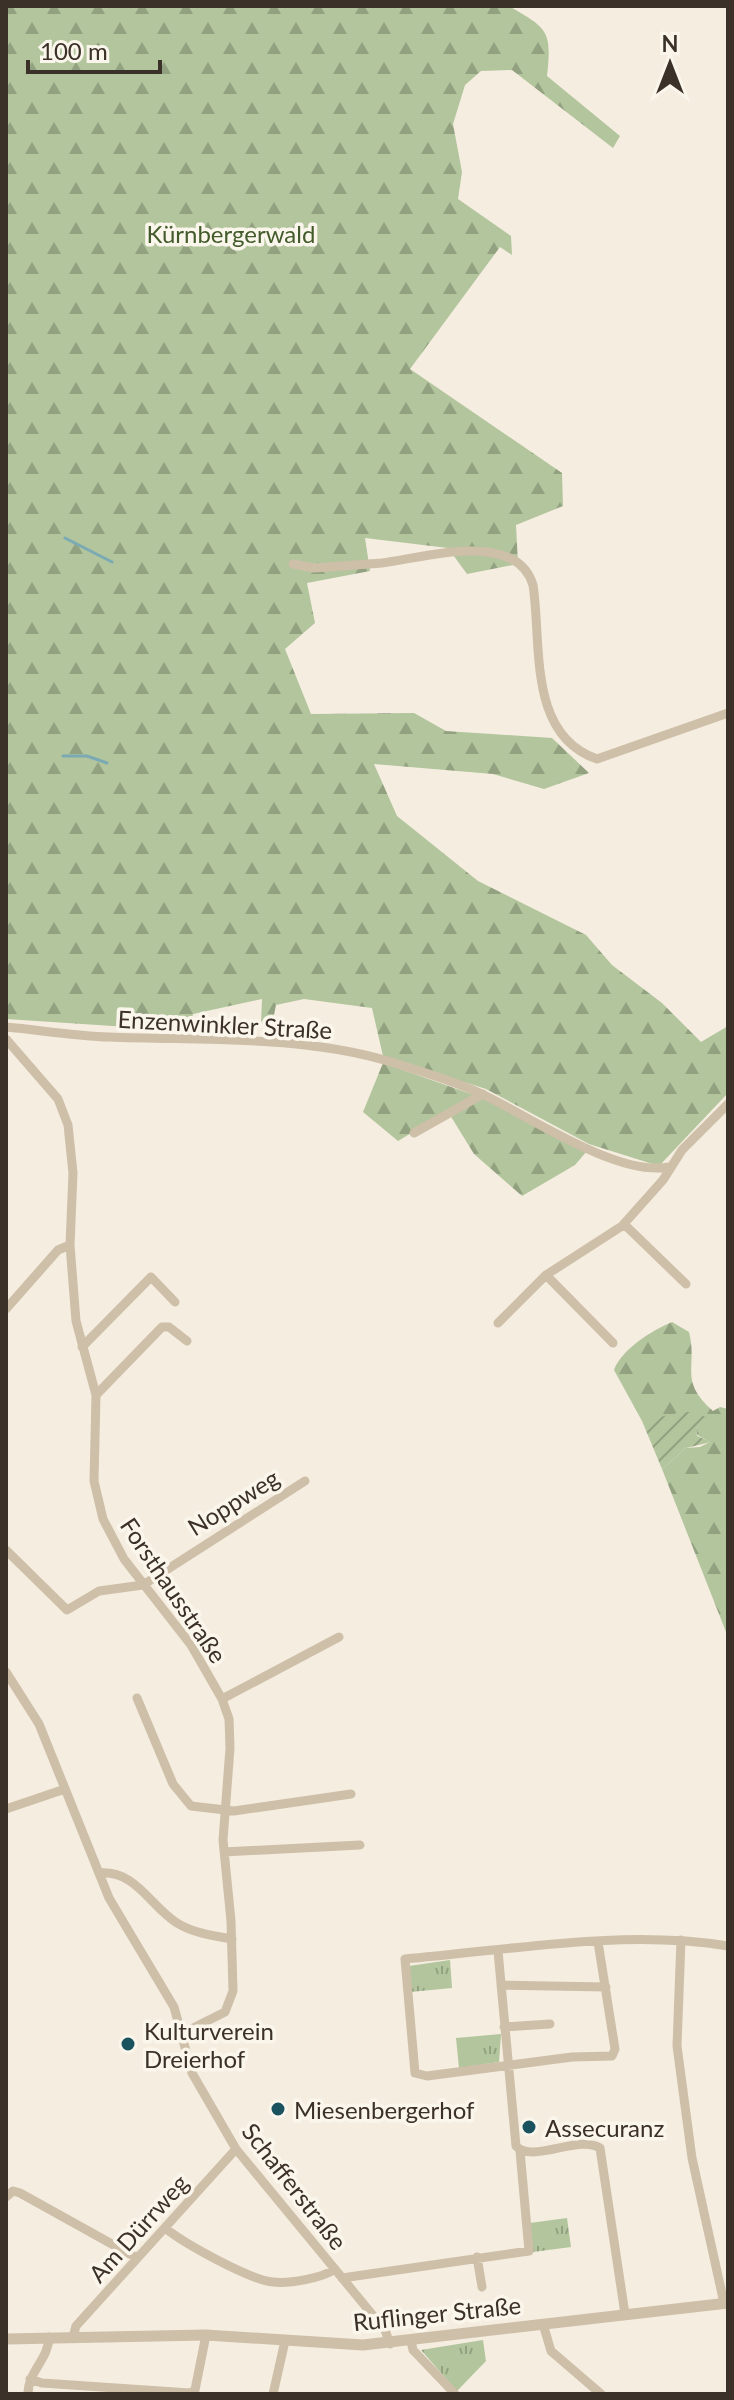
<svg xmlns="http://www.w3.org/2000/svg" width="734" height="2400" font-family="Lato,sans-serif">
<style>
.grass{fill:url(#grass-tufts)}
.forest{fill:url(#forest-firs)}
.garden{fill:url(#garden-furrows)}
.lines{fill:none;stroke-linecap:round;stroke-linejoin:round}
.stream{stroke:#7baab4;stroke-width:3}
.minor{stroke:#cebfa9;stroke-width:9}
.tertiary{stroke:#cebfa9;stroke-width:11}
.poi-dot{fill:#1b5260;stroke:#fbf6ec;stroke-width:3}
.labels{text-anchor:middle;dominant-baseline:central;stroke-width:7;stroke-linejoin:round;paint-order:stroke}
.park-label{font-size:24px;fill:#435b2b;stroke:#fbf6ec}
.street-label{font-size:24px;fill:#3b3129;stroke:#fbf6ec}
.poi-label{font-size:24px;fill:#3b3129;stroke:#fbf6ec;text-anchor:start}
</style>
<defs>
<pattern id="grass-tufts" width="24" height="20" patternUnits="userSpaceOnUse" patternTransform="scale(2)"><rect width="24" height="20" fill="#b2c59d"/><path d="M3 7l-1-3M5 7V3M7 7l1-3M15 17l-1-3M17 17v-4M19 17l1-3" fill="none" stroke="#92a180"/></pattern>
<pattern id="forest-firs" width="22" height="20" patternUnits="userSpaceOnUse" patternTransform="scale(2)"><rect width="22" height="20" fill="#b2c59d"/><path d="M5 1l3.5 6h-7zM16 11l3.5 6h-7z" fill="#92a180"/></pattern>
<pattern id="garden-furrows" width="10" height="10" patternUnits="userSpaceOnUse" patternTransform="scale(2)"><rect width="10" height="10" fill="#b2c59d"/><path d="M-1 1l2-2M0 10L10 0M9 11l2-2" fill="none" stroke="#92a180"/></pattern>
</defs>
<rect width="100%" height="100%" fill="#f5eddf"/>
<!-- grass -->
<path class="grass" d="M 450,1960 L 452,1988 L 410,1992 L 409,1966 Z
M 501,2034 L 499,2062 L 459,2068 L 456,2038 Z
M 567,2218 L 571,2247 L 533,2252 L 530,2223 Z
M 483,2340 L 486,2361 L 457,2391 L 421,2350 Z"/>
<!-- forest -->
<path class="forest" d="M 6,6 L 509,6 C 548,29 552,30 547,76 L 620,136 L 613,148 L 512,70 L 481,71 L 465,85 L 453,124 L 462,172 L 458,199 L 511,236 L 512,255 L 500,247 L 410,369 L 562,473 L 563,506 L 516,525 L 518,564 L 467,574 L 448,548 L 365,538 L 370,571 L 307,583 L 315,623 L 285,649 L 311,714 L 414,713 L 446,731 L 552,738 L 589,773 L 544,789 L 493,774 L 374,764 L 397,816 L 478,881 L 586,935 L 612,965 L 662,1003 L 701,1042 L 728,1026 L 728,1093 L 659,1166 L 589,1144 L 486,1089 L 383,1056 L 372,1008 L 304,999 L 276,1005 L 272,1025 L 261,1024 L 262,999 L 193,1014 L 189,1031 L 6,1019 Z
M 383,1063 L 474,1095 L 398,1141 L 363,1112 Z
M 483,1097 L 587,1151 L 575,1165 L 522,1196 L 474,1154 L 450,1115 Z
M 672,1322 L 689,1332 C 698,1368 678,1380 713,1411 L 720,1407 L 728,1409 L 728,1637 L 662,1469 L 686,1448 L 700,1447 L 710,1442 L 697,1435 L 696,1429 L 706,1418 L 642,1421 L 614,1370 C 622,1349 651,1331 672,1322 Z"/>
<!-- garden -->
<path class="garden" d="M 682,1412 L 697,1412 L 707,1418 L 696,1429 L 697,1436 L 711,1442 L 686,1448 L 662,1469 L 642,1421 Z"/>
<g class="lines">
<!-- stream -->
<path class="stream" d="M 65,538 L 112,562
M 63,756 L 87,756 L 107,763"/>
<!-- minor -->
<path class="minor" d="M 293,564 L 314,568 C 336,566 359,565 382,563 C 423,558 516,529 533,585 C 542,643 527,735 597,759 L 728,713
M 6,1027 C 40,1030 75,1036 109,1037 C 206,1041 311,1034 404,1066 C 431,1075 459,1083 484,1095 C 530,1117 618,1177 669,1167
M 6,1039 L 58,1099 L 68,1125 L 73,1173 L 70,1245 L 76,1321 L 96,1395 L 94,1481 L 103,1519 L 124,1559 L 191,1645 L 222,1699 L 229,1719 L 230,1748 L 223,1840 L 231,1921 L 233,1991 L 225,2012 L 181,2034
M 414,1133 L 483,1094
M 624,1224 L 686,1284
M 6,1309 L 58,1250 L 70,1245
M 498,1323 L 546,1275
M 613,1343 L 546,1275 L 622,1226 L 663,1180 L 682,1150 L 728,1104
M 82,1347 L 151,1277 L 175,1302
M 96,1395 L 162,1327 L 169,1327 L 187,1341
M 6,1550 L 67,1610 L 99,1591 L 143,1585 L 305,1481
M 6,1672 L 39,1724 L 109,1898 L 174,2007 L 192,2073 L 236,2149 L 385,2330 L 390,2344
M 137,1698 L 173,1784 L 191,1806 L 234,1811 L 351,1794
M 222,1699 L 339,1637
M 6,1809 L 65,1789
M 224,1852 L 360,1845
M 99,1873 C 136,1870 149,1905 177,1923 C 193,1933 214,1936 232,1939
M 681,1940 L 677,2046 L 692,2158 L 724,2303
M 598,1942 L 615,2049 L 612,2056 L 572,2057 L 427,2076 L 415,2073 L 405,1959 C 511,1950 622,1929 728,1946
M 498,1951 L 516,2146 C 532,2164 579,2134 600,2148 L 625,2314
M 501,1985 L 606,1987
M 504,2027 L 550,2024
M 6,2197 L 13,2191 L 20,2193 L 137,2258
M 165,2228 C 185,2244 250,2280 273,2282 C 289,2284 323,2278 335,2269
M 477,2257 L 482,2287
M 342,2278 L 529,2251 L 520,2151
M 543,2324 L 551,2351 L 601,2394
M 73,2337 L 76,2326 L 236,2149
M 411,2341 L 413,2350 L 455,2394
M 30,2379 L 42,2383 L 190,2393 L 195,2390 L 206,2335
M 28,2394 C 28,2371 49,2359 49,2337
M 273,2394 L 285,2341"/>
<!-- tertiary -->
<path class="tertiary" d="M 6,2339 L 206,2335 L 363,2345 L 728,2303"/>
</g>
<!-- markers -->
<g class="poi-dot">
<circle cx="128" cy="2044" r="8"/>
<circle cx="278" cy="2109" r="8"/>
<circle cx="529" cy="2127" r="8"/>
</g>
<g class="labels">
<!-- park labels -->
<g class="park-label">
<text x="231" y="233">Kürnbergerwald</text>
</g>
<!-- street labels -->
<g class="street-label">
<text transform="translate(225 1024) rotate(3)">Enzenwinkler Straße</text>
<text transform="translate(233 1502) rotate(-32)">Noppweg</text>
<text transform="translate(174 1590) rotate(56)">Forsthausstraße</text>
<text transform="translate(295 2186) rotate(52)">Schafferstraße</text>
<text transform="translate(138 2228) rotate(-48)">Am Dürrweg</text>
<text transform="translate(437 2313) rotate(-6)">Ruflinger Straße</text>
</g>
<!-- poi labels -->
<g class="poi-label">
<text x="144" y="2030">Kulturverein<tspan x="144" dy="28">Dreierhof</tspan></text>
<text x="294" y="2109">Miesenbergerhof</text>
<text x="545" y="2127">Assecuranz</text>
</g>
</g>
<!-- border -->
<rect width="734" height="2400" fill="none" stroke="#3b3129" stroke-width="16"/>
<!-- north arrow -->
<g transform="translate(670 64)" stroke="#fbf6ec" stroke-width="6" paint-order="stroke">
<path d="M0-6L14 30L0 20L-14 30Z" fill="#3b3129"/>
<text y="-12" font-size="22" font-weight="bold" text-anchor="middle" fill="#3b3129">N</text>
</g>
<!-- scale -->
<path d="M28 60v12h132v-12" fill="none" stroke="#3b3129" stroke-width="4"/>
<text x="40" y="60" font-size="24" fill="#3b3129" stroke="#fbf6ec" stroke-width="6" paint-order="stroke">100 m</text>
</svg>
